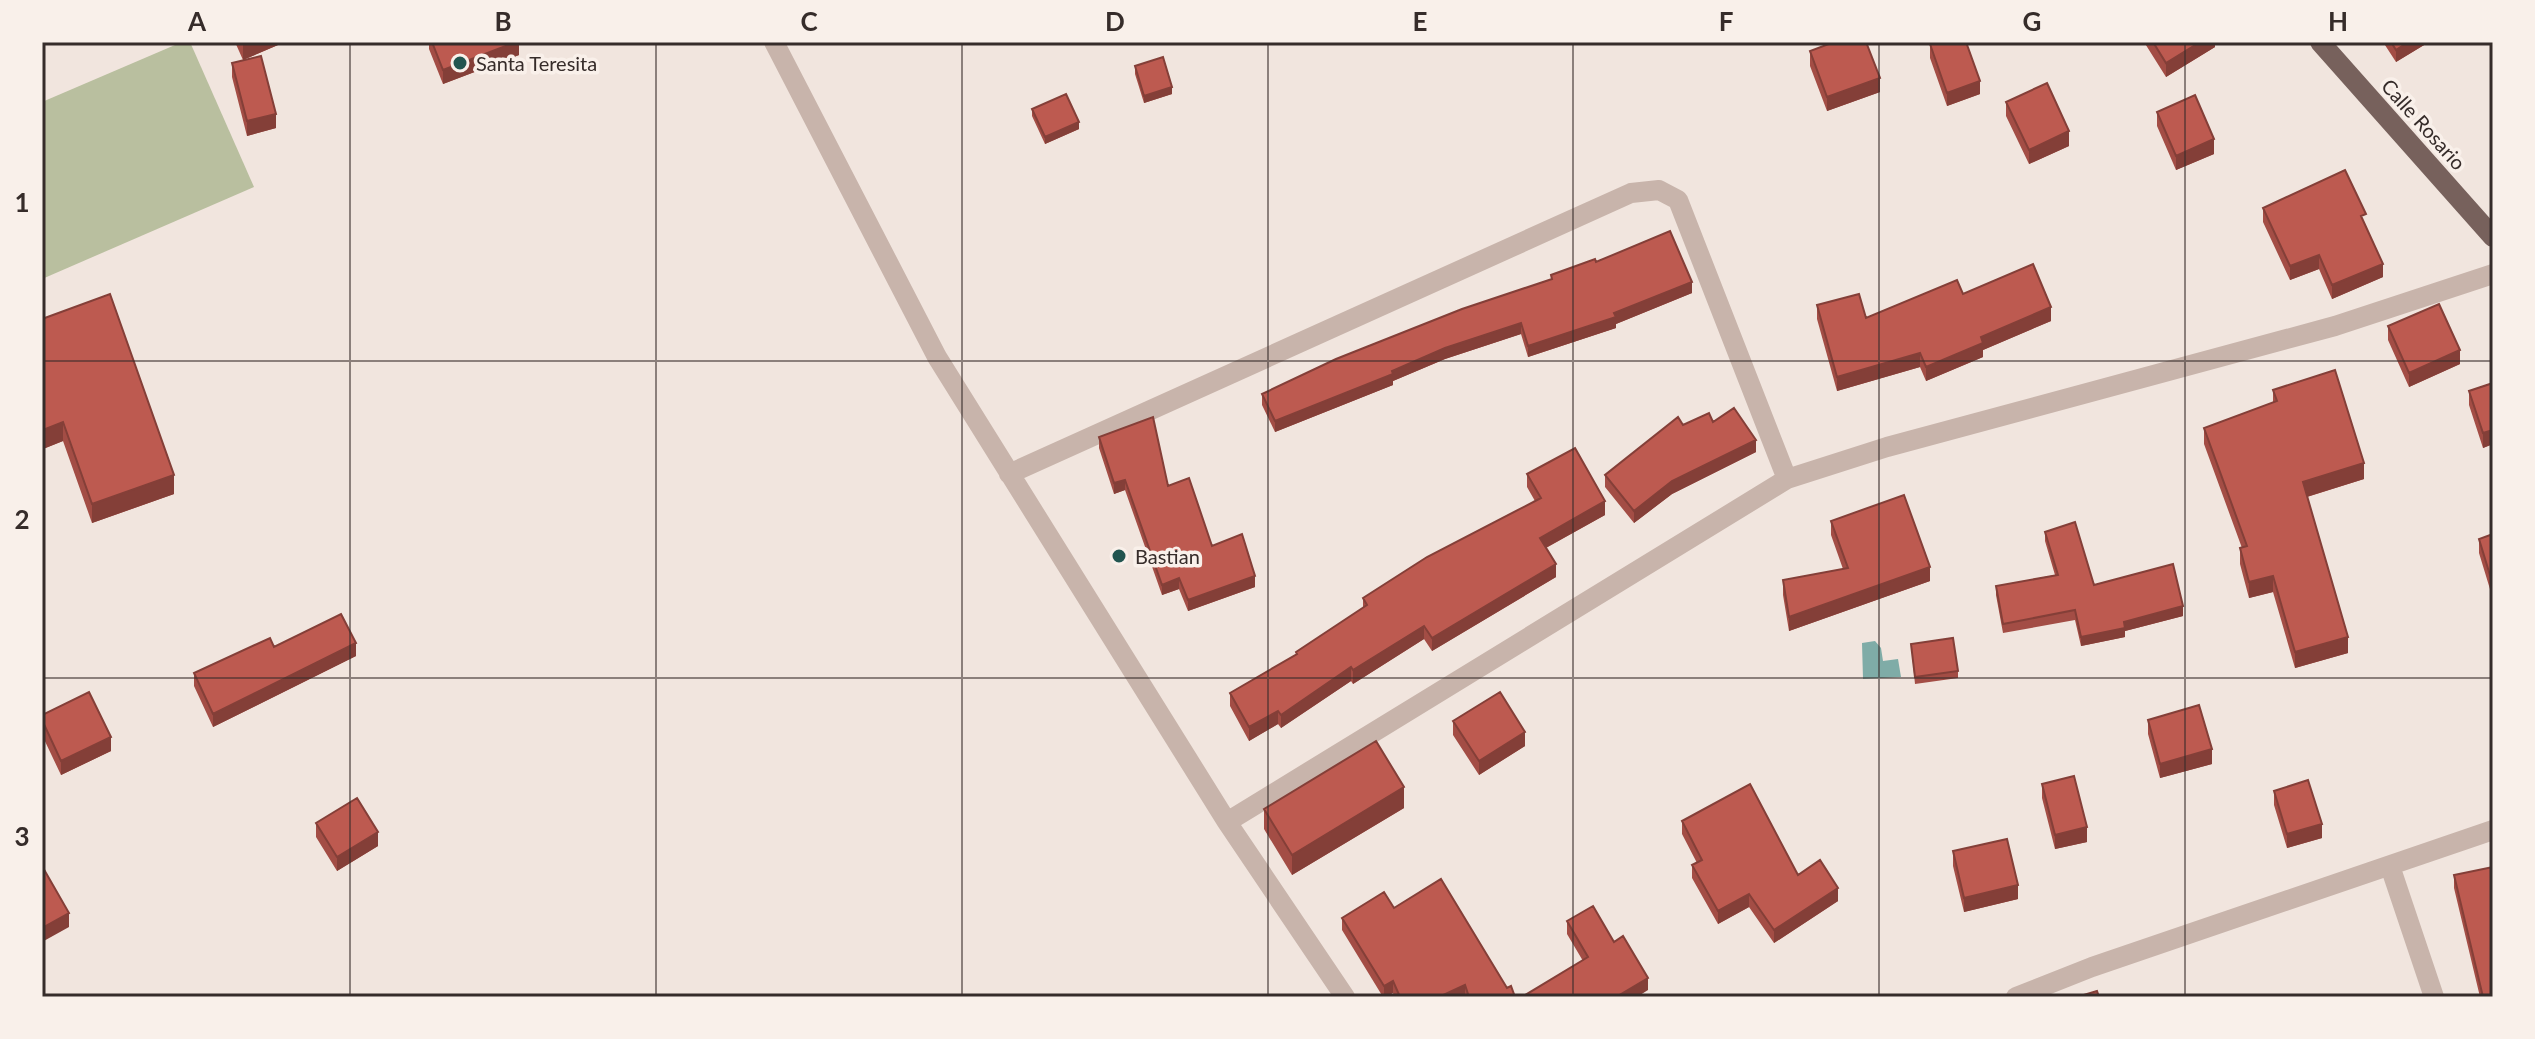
<svg xmlns="http://www.w3.org/2000/svg" width="2535" height="1039" font-family="Lato,sans-serif">
<style>
.green{fill:#b9bf9f}
.water{fill:#7faca7}
.lines{fill:none;stroke-linecap:round;stroke-linejoin:round}
.street{stroke:#c8b4ab;stroke-width:20}
.primary{stroke:#77615c;stroke-width:20}
.wall{fill:#a34d45}
.shaded-wall{fill:#843f38}
.building{fill:#bd5a50;stroke:#843f38;stroke-width:2}
.grid{fill:none;stroke:#362c2a;stroke-width:2;stroke-opacity:0.55}
.poi-dot{fill:#225550;stroke:#f9f0ea;stroke-width:3}
.labels{text-anchor:middle;dominant-baseline:central;stroke-width:7;stroke-linejoin:round;paint-order:stroke}
.poi-label{font-size:20px;fill:#362c2a;stroke:#f9f0ea;text-anchor:start}
.street-label{font-size:20px;fill:#362c2a;stroke:#f9f0ea}
.neatline{fill:none;stroke:#362c2a;stroke-width:3}
.grid-label{font-size:26px;text-anchor:middle;font-weight:bold;fill:#362c2a}
</style>
<rect width="100%" height="100%" fill="#f1e5de"/>
<!-- green -->
<path class="green" d="M 182,42 L 190,42 L 254,187 L 42,279 L 42,102 Z"/>
<!-- water -->
<path class="water" d="M 1875,641 L 1881,648 L 1883,661 L 1898,659 L 1901,677 L 1863,679 L 1862,643 Z"/>
<g class="lines">
<!-- street -->
<path class="street" d="M 774,42 L 937,357 L 1227,822 L 1345,997
M 1009,474 L 1631,193 L 1659,190 L 1678,200 L 1787,479
M 1227,822 L 1787,479 L 1887,447 L 2335,326 L 2493,274
M 2390,866 L 2434,997
M 2016,997 L 2092,967 L 2493,830"/>
<!-- primary -->
<path class="primary" d="M 2320,42 L 2493,237"/>
</g>
<!-- wall -->
<path class="wall" d="M 235,42 L 285,42 L 243,60 Z
M 429,42 L 519,42 L 519,55 L 443,84 L 429,49 Z
M 2144,42 L 2215,42 L 2215,47 L 2166,77 Z
M 2383,42 L 2429,42 L 2396,62 Z
M 1930,44 L 1980,94 L 1947,106 L 1930,58 Z
M 1810,51 L 1880,92 L 1827,111 L 1810,66 Z
M 232,63 L 276,128 L 247,136 L 232,77 Z
M 1135,66 L 1172,94 L 1144,103 L 1135,74 Z
M 2006,102 L 2069,146 L 2029,164 L 2006,116 Z
M 1032,109 L 1079,129 L 1045,144 L 1032,116 Z
M 2157,112 L 2214,154 L 2176,170 L 2157,126 Z
M 2263,208 L 2366,226 L 2383,277 L 2332,299 L 2319,269 L 2290,280 L 2263,222 Z
M 1596,262 L 1692,293 L 1616,324 L 1616,328 L 1528,357 L 1521,334 L 1445,359 L 1393,381 L 1393,385 L 1275,432 L 1262,405 L 1262,394 L 1551,279 L 1551,275 Z
M 1963,294 L 2051,321 L 1983,350 L 1983,357 L 1926,381 L 1920,367 L 1837,391 L 1817,319 L 1817,305 L 1866,318 Z
M 42,319 L 174,494 L 92,523 L 63,441 L 43,449 L 42,447 Z
M 2388,326 L 2460,364 L 2409,387 L 2388,340 Z
M 2493,383 L 2493,444 L 2483,448 L 2469,405 L 2469,391 Z
M 2273,390 L 2364,479 L 2307,497 L 2348,653 L 2295,668 L 2273,592 L 2249,598 L 2240,564 L 2240,548 L 2242,548 L 2204,444 L 2204,428 L 2273,403 Z
M 1683,425 L 1756,452 L 1672,494 L 1634,523 L 1605,487 L 1605,475 Z
M 1099,437 L 1168,486 L 1212,546 L 1255,587 L 1188,611 L 1179,589 L 1162,595 L 1125,490 L 1114,494 L 1099,448 Z
M 1527,474 L 1605,515 L 1546,548 L 1556,577 L 1432,651 L 1424,639 L 1353,684 L 1351,681 L 1281,728 L 1278,724 L 1249,741 L 1230,706 L 1230,693 L 1296,655 L 1296,652 L 1363,608 L 1363,598 L 1535,501 L 1527,487 Z
M 1831,521 L 1930,581 L 1789,631 L 1783,595 L 1783,580 L 1843,569 L 1831,535 Z
M 2045,532 L 2094,585 L 2183,616 L 2125,631 L 2125,637 L 2081,646 L 2075,620 L 2003,633 L 1996,595 L 1996,586 L 2055,575 L 2045,541 Z
M 2493,534 L 2493,599 L 2479,553 L 2479,539 Z
M 1911,644 L 1958,671 L 1958,678 L 1915,684 Z
M 274,647 L 356,656 L 213,727 L 194,686 L 194,673 Z
M 42,715 L 111,751 L 61,775 L 42,735 Z
M 2148,720 L 2212,764 L 2160,778 L 2148,734 Z
M 1453,721 L 1525,746 L 1479,775 L 1453,735 Z
M 2042,784 L 2087,842 L 2055,849 L 2042,798 Z
M 2274,791 L 2322,838 L 2287,848 L 2274,805 Z
M 1404,808 L 1292,875 L 1264,829 L 1264,809 Z
M 1682,821 L 1798,875 L 1838,901 L 1774,943 L 1749,907 L 1718,924 L 1692,878 L 1692,865 L 1697,863 L 1682,834 Z
M 316,823 L 378,846 L 337,871 L 316,837 Z
M 1953,851 L 2018,899 L 1964,912 L 1953,866 Z
M 2454,875 L 2493,997 L 2480,997 L 2454,888 Z
M 1394,908 L 1507,988 L 1515,997 L 1394,997 L 1393,993 L 1386,997 L 1383,997 L 1342,930 L 1342,918 Z
M 1567,921 L 1614,942 L 1648,990 L 1583,961 L 1567,934 Z"/>
<!-- shaded-wall -->
<path class="shaded-wall" d="M 243,42 L 285,42 L 243,60 Z
M 516,42 L 519,42 L 519,55 L 443,84 L 443,70 Z
M 2200,42 L 2215,42 L 2215,47 L 2166,77 L 2166,63 Z
M 2408,42 L 2429,42 L 2396,62 L 2396,50 Z
M 1880,78 L 1880,92 L 1827,111 L 1827,97 Z
M 1980,81 L 1980,94 L 1947,106 L 1947,93 Z
M 1172,87 L 1172,94 L 1144,103 L 1144,96 Z
M 276,114 L 276,128 L 247,136 L 247,121 Z
M 1079,122 L 1079,129 L 1045,144 L 1045,137 Z
M 2069,131 L 2069,146 L 2029,164 L 2029,150 Z
M 2214,139 L 2214,154 L 2176,170 L 2176,156 Z
M 2319,255 L 2319,269 L 2290,280 L 2290,266 Z
M 2383,264 L 2383,277 L 2332,299 L 2332,285 Z
M 1692,282 L 1692,293 L 1616,324 L 1616,328 L 1528,357 L 1528,346 L 1614,313 Z
M 2051,307 L 2051,321 L 1983,350 L 1983,357 L 1926,381 L 1926,367 L 1981,337 Z
M 1521,323 L 1521,334 L 1445,359 L 1393,381 L 1393,385 L 1275,432 L 1275,421 L 1445,348 Z
M 2460,350 L 2460,364 L 2409,387 L 2409,373 Z
M 1920,353 L 1920,367 L 1837,391 L 1837,377 Z
M 63,422 L 63,441 L 43,449 L 43,430 Z
M 2493,430 L 2493,444 L 2483,448 L 2483,433 Z
M 1756,440 L 1756,452 L 1672,494 L 1634,523 L 1634,511 L 1672,481 Z
M 2364,463 L 2364,479 L 2303,498 L 2303,482 Z
M 174,475 L 174,494 L 92,523 L 92,504 Z
M 1125,480 L 1125,490 L 1114,494 L 1114,483 Z
M 1605,501 L 1605,515 L 1540,551 L 1540,538 Z
M 1556,564 L 1556,577 L 1432,651 L 1432,638 Z
M 1930,567 L 1930,581 L 1789,631 L 1789,617 Z
M 1255,576 L 1255,587 L 1188,611 L 1188,600 Z
M 2273,576 L 2273,592 L 2249,598 L 2249,582 Z
M 1179,578 L 1179,589 L 1162,595 L 1162,585 Z
M 2183,606 L 2183,616 L 2125,631 L 2125,637 L 2081,646 L 2081,637 L 2124,622 Z
M 1424,626 L 1424,639 L 1353,684 L 1353,670 Z
M 2348,637 L 2348,653 L 2295,668 L 2295,652 Z
M 356,643 L 356,656 L 213,727 L 213,714 Z
M 1351,667 L 1351,681 L 1281,728 L 1281,715 Z
M 1278,711 L 1278,724 L 1249,741 L 1249,727 Z
M 1525,732 L 1525,746 L 1479,775 L 1479,761 Z
M 111,737 L 111,751 L 61,775 L 61,761 Z
M 2212,749 L 2212,764 L 2160,778 L 2160,764 Z
M 1404,787 L 1404,808 L 1292,875 L 1292,855 Z
M 2322,824 L 2322,838 L 2287,848 L 2287,834 Z
M 2087,827 L 2087,842 L 2055,849 L 2055,835 Z
M 378,832 L 378,846 L 337,871 L 337,857 Z
M 2018,885 L 2018,899 L 1964,912 L 1964,898 Z
M 1838,888 L 1838,901 L 1774,943 L 1774,930 Z
M 1749,894 L 1749,907 L 1718,924 L 1718,911 Z
M 69,913 L 69,927 L 42,942 L 42,928 Z
M 1648,978 L 1648,990 L 1637,997 L 1616,997 Z
M 1393,981 L 1393,993 L 1384,997 L 1384,986 Z
M 1465,985 L 1465,997 L 1439,997 Z"/>
<!-- building -->
<path class="building" d="M 432,42 L 516,42 L 443,70 Z
M 1834,42 L 1866,42 L 1880,78 L 1827,97 L 1810,51 Z
M 1936,42 L 1966,42 L 1980,81 L 1947,93 L 1930,44 Z
M 2153,42 L 2200,42 L 2166,63 Z
M 2391,42 L 2408,42 L 2396,50 Z
M 261,56 L 276,114 L 247,121 L 232,63 Z
M 1163,57 L 1172,87 L 1144,96 L 1135,66 Z
M 2047,83 L 2069,131 L 2029,150 L 2006,102 Z
M 1066,94 L 1079,122 L 1045,137 L 1032,109 Z
M 2195,95 L 2214,139 L 2176,156 L 2157,112 Z
M 2345,170 L 2366,214 L 2361,216 L 2383,264 L 2332,285 L 2319,255 L 2290,266 L 2263,208 Z
M 1670,231 L 1692,282 L 1614,313 L 1616,317 L 1528,346 L 1521,323 L 1445,348 L 1392,371 L 1393,374 L 1275,421 L 1262,394 L 1336,359 L 1462,309 L 1552,279 L 1551,275 L 1595,259 L 1596,262 Z
M 2033,264 L 2051,307 L 1981,337 L 1983,343 L 1926,367 L 1920,353 L 1837,377 L 1817,305 L 1859,294 L 1866,318 L 1957,280 L 1963,294 Z
M 110,294 L 174,475 L 92,504 L 63,422 L 43,430 L 42,428 L 42,319 Z
M 2439,304 L 2460,350 L 2409,373 L 2388,326 Z
M 2335,370 L 2364,463 L 2303,482 L 2348,637 L 2295,652 L 2273,576 L 2249,582 L 2240,548 L 2247,546 L 2204,428 L 2277,401 L 2273,390 Z
M 2493,383 L 2493,430 L 2483,433 L 2469,391 Z
M 1734,408 L 1756,440 L 1672,481 L 1634,511 L 1605,475 L 1678,417 L 1683,425 L 1709,413 L 1713,422 Z
M 1153,417 L 1168,486 L 1189,478 L 1212,546 L 1242,534 L 1255,576 L 1188,600 L 1179,578 L 1162,585 L 1125,480 L 1114,483 L 1099,437 Z
M 1575,448 L 1605,501 L 1540,538 L 1556,564 L 1432,638 L 1424,626 L 1353,670 L 1351,667 L 1281,715 L 1278,711 L 1249,727 L 1230,693 L 1297,654 L 1296,652 L 1367,605 L 1363,598 L 1427,557 L 1541,498 L 1527,474 Z
M 1904,495 L 1930,567 L 1789,617 L 1783,580 L 1848,568 L 1831,521 Z
M 2075,522 L 2094,585 L 2173,564 L 2183,606 L 2124,622 L 2125,628 L 2081,637 L 2075,610 L 2003,624 L 1996,586 L 2058,575 L 2045,532 Z
M 2493,534 L 2493,585 L 2479,539 Z
M 341,614 L 356,643 L 213,714 L 194,673 L 270,638 L 274,647 Z
M 1953,638 L 1958,671 L 1915,677 L 1911,644 Z
M 89,692 L 111,737 L 61,761 L 42,720 L 42,715 Z
M 1500,692 L 1525,732 L 1479,761 L 1453,721 Z
M 2199,705 L 2212,749 L 2160,764 L 2148,720 Z
M 1376,741 L 1404,787 L 1292,855 L 1264,809 Z
M 2074,776 L 2087,827 L 2055,835 L 2042,784 Z
M 2308,780 L 2322,824 L 2287,834 L 2274,791 Z
M 1750,784 L 1798,875 L 1820,860 L 1838,888 L 1774,930 L 1749,894 L 1718,911 L 1692,865 L 1702,860 L 1682,821 Z
M 357,798 L 378,832 L 337,857 L 316,823 Z
M 2007,839 L 2018,885 L 1964,898 L 1953,851 Z
M 42,866 L 69,913 L 42,928 Z
M 2493,867 L 2493,997 L 2483,997 L 2454,875 Z
M 1441,879 L 1507,988 L 1511,986 L 1515,997 L 1469,997 L 1465,985 L 1439,997 L 1400,997 L 1393,981 L 1384,986 L 1342,918 L 1384,892 L 1394,908 Z
M 1593,906 L 1614,942 L 1623,936 L 1648,978 L 1616,997 L 1522,997 L 1588,957 L 1567,921 Z
M 2097,991 L 2099,997 L 2077,997 Z"/>
<!-- grid -->
<path class="grid" d="M 350,42 L 350,997M 656,42 L 656,997M 962,42 L 962,997M 1268,42 L 1268,997M 1573,42 L 1573,997M 1879,42 L 1879,997M 2185,42 L 2185,997M 42,361 L 2493,361M 42,678 L 2493,678"/>
<!-- markers -->
<g class="poi-dot">
<circle cx="460" cy="63" r="8"/>
<circle cx="1119" cy="556" r="8"/>
</g>
<g class="labels">
<!-- poi labels -->
<g class="poi-label">
<text x="476" y="63">Santa Teresita</text>
<text x="1135" y="556">Bastian</text>
</g>
<!-- street labels -->
<g class="street-label">
<text transform="translate(2424 124) rotate(48)">Calle Rosario</text>
</g>
</g>
<!-- border -->
<rect width="2535" height="1039" fill="none" stroke="#f9f0ea" stroke-width="88"/>
<rect x="44" y="44" width="2447" height="951" class="neatline"/>
<g class="grid-label">
<text x="197" y="31">A</text>
<text x="503" y="31">B</text>
<text x="809" y="31">C</text>
<text x="1115" y="31">D</text>
<text x="1420" y="31">E</text>
<text x="1726" y="31">F</text>
<text x="2032" y="31">G</text>
<text x="2338" y="31">H</text>
<text x="22" y="212">1</text>
<text x="22" y="529">2</text>
<text x="22" y="846">3</text>
</g>
</svg>
